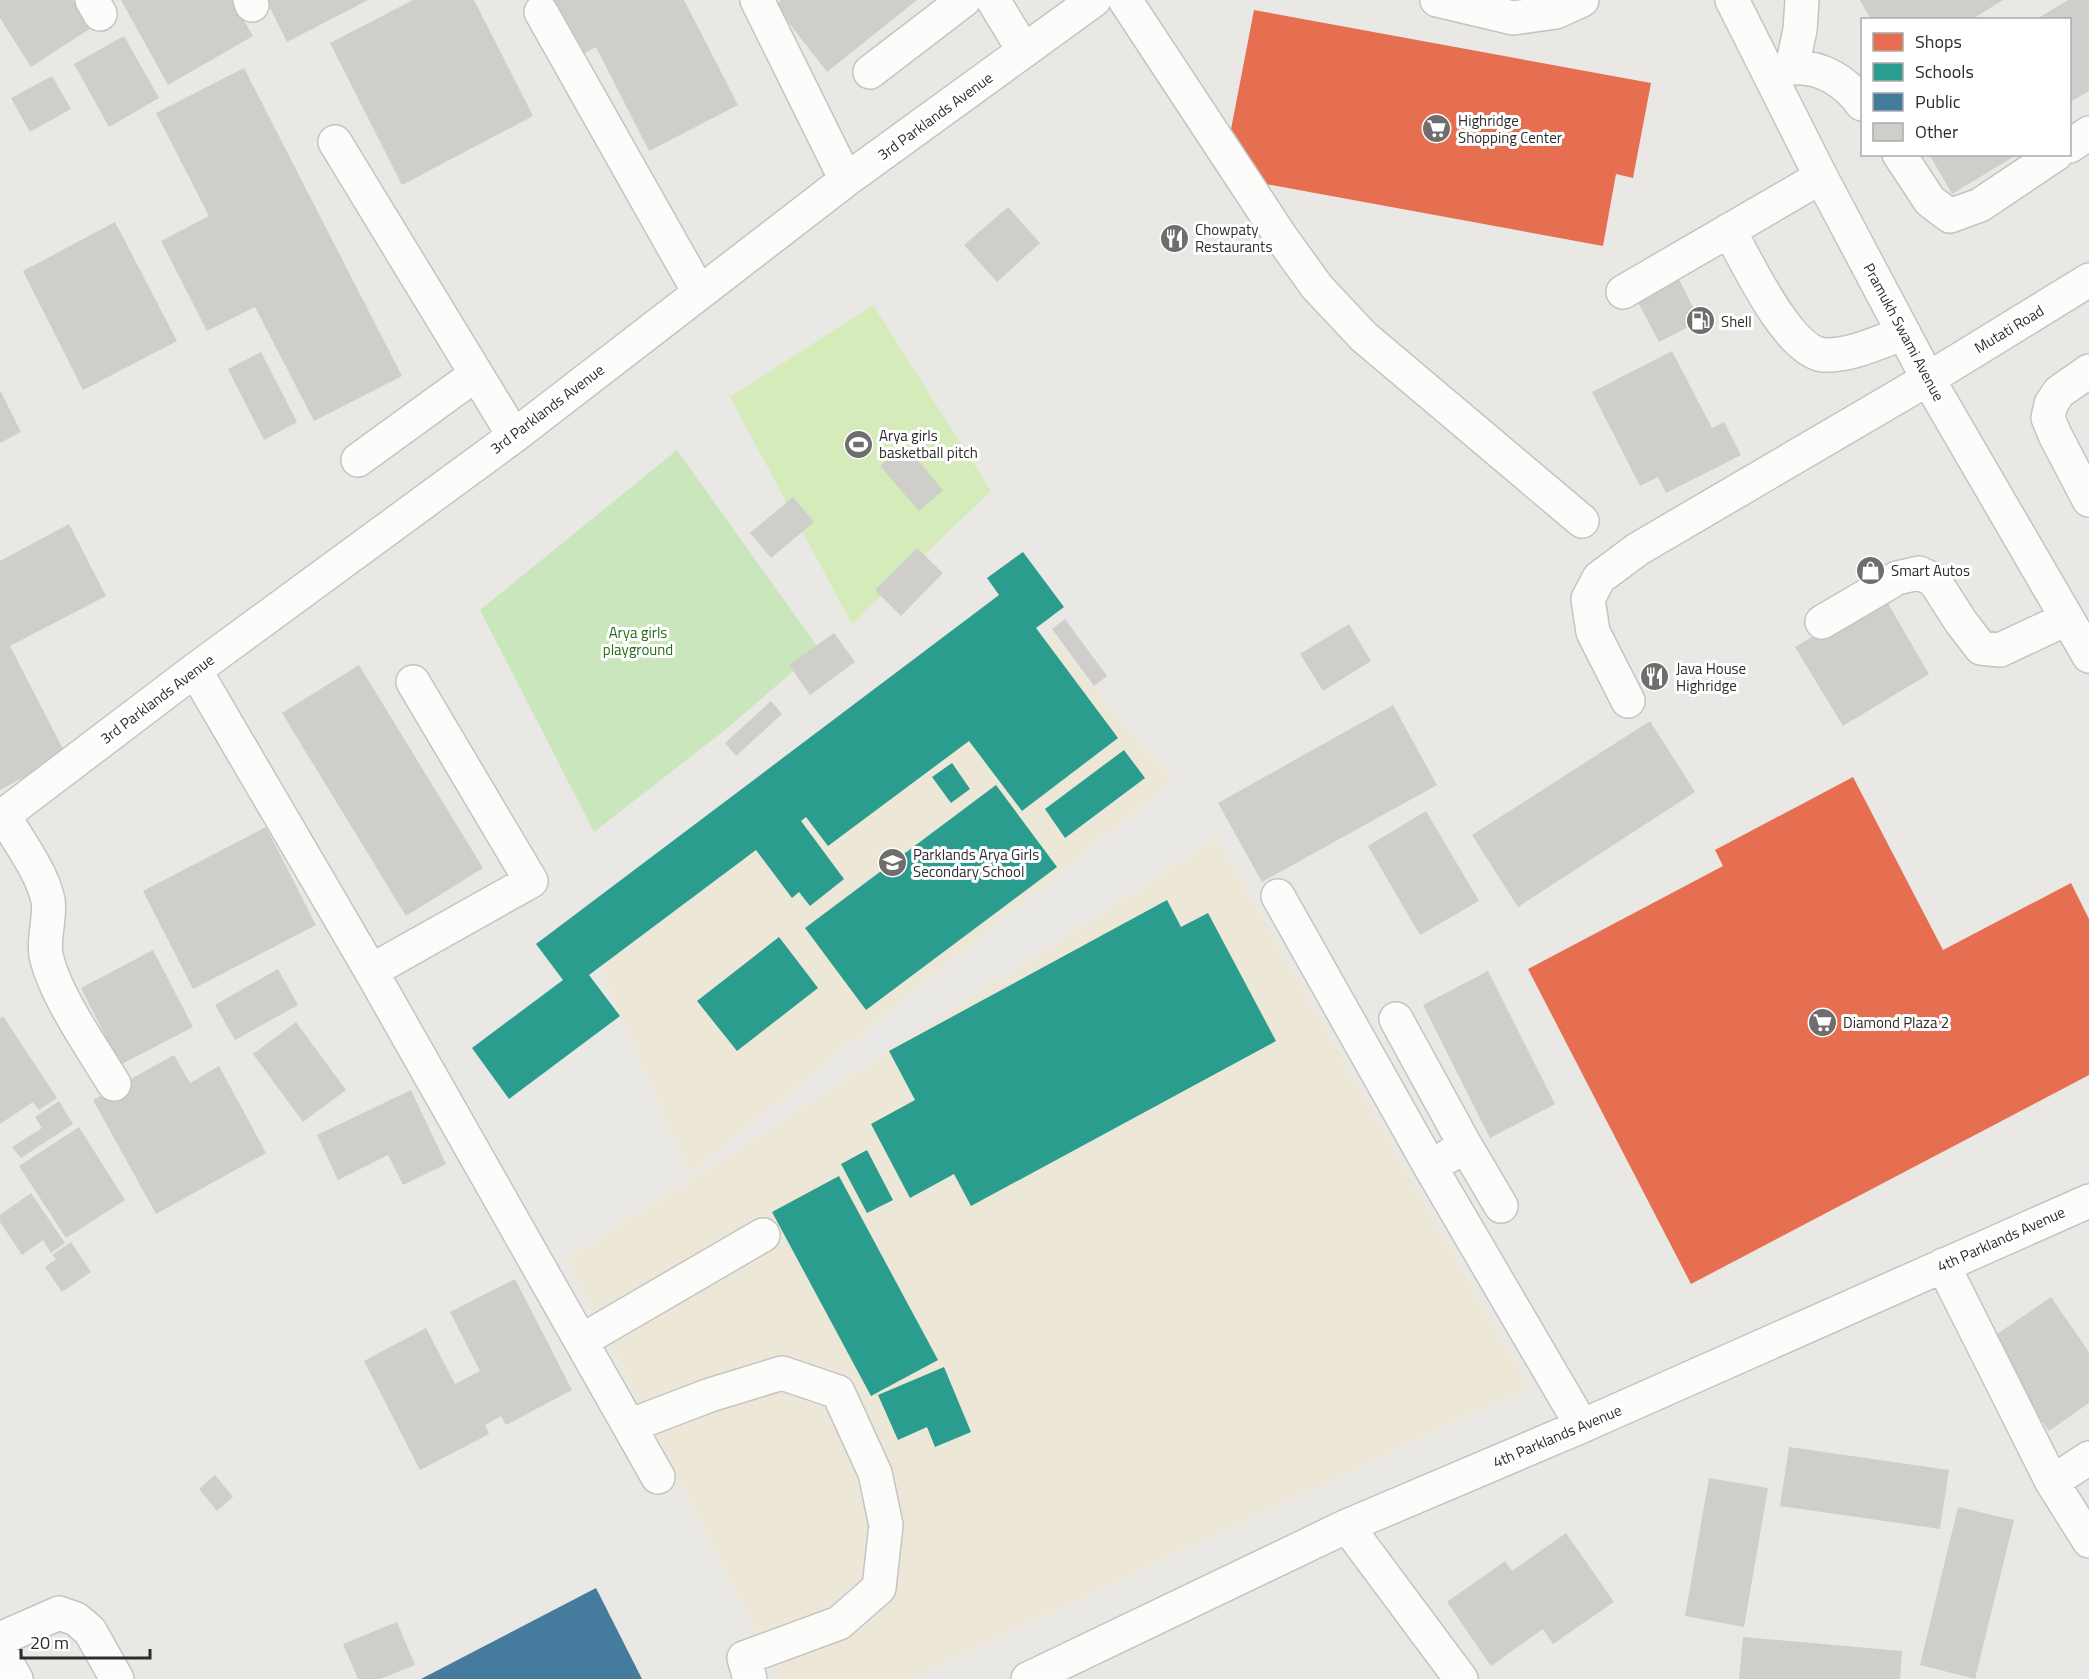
<svg xmlns="http://www.w3.org/2000/svg" width="2089" height="1679" font-family="'Titillium Web',sans-serif">
<style>
.education{fill:#ede7d8}
.green{fill:#cae6bc}
.pitch{fill:#d5ebba}
.shops{fill:#e76f51}
.schools{fill:#2a9d8f}
.public{fill:#457b9d}
.building{fill:#cfceca}
.lines{fill:none;stroke-linecap:round;stroke-linejoin:round}
.minor-casing{stroke:#c4c4c4;stroke-width:36}
.minor{stroke:#fcfcfb;stroke-width:33}
.labels{text-anchor:middle;dominant-baseline:central;stroke-width:6;stroke-linejoin:round;paint-order:stroke}
.street-label{font-size:15px;fill:#2d2d2d;stroke:#fff}
.poi-label{font-size:15px;fill:#2d2d2d;stroke:#fff;text-anchor:start}
.park-label{font-size:15px;fill:#266d1a;stroke:#fff}
</style>
<rect width="100%" height="100%" fill="#eae8e4"/>
<!-- education -->
<path class="education" d="M 1051,637 L 1173,781 L 689,1175 L 590,946 Z
M 1217,837 L 1529,1387 L 911,1679 L 780,1679 L 567,1260 Z"/>
<!-- green -->
<path class="green" d="M 677,450 L 819,649 L 725,730 L 594,832 L 480,610 Z"/>
<!-- pitch -->
<path class="pitch" d="M 873,305 L 991,491 L 852,624 L 730,397 Z"/>
<!-- shops -->
<path class="shops" d="M 1254,10 L 1651,83 L 1633,178 L 1616,174 L 1603,246 L 1222,176 Z
M 1853,777 L 1943,950 L 2071,883 L 2089,919 L 2089,1075 L 1691,1284 L 1528,969 L 1723,866 L 1715,850 Z"/>
<!-- schools -->
<path class="schools" d="M 1023,552 L 1064,607 L 1036,628 L 1118,738 L 1022,811 L 969,741 L 828,846 L 806,817 L 801,821 L 844,879 L 810,906 L 799,892 L 792,898 L 756,850 L 589,975 L 620,1016 L 509,1099 L 472,1048 L 563,980 L 536,944 L 999,595 L 987,578 Z
M 1124,750 L 1145,778 L 1065,838 L 1045,809 Z
M 952,763 L 970,789 L 951,803 L 932,777 Z
M 996,785 L 1057,867 L 866,1010 L 805,928 Z
M 1167,900 L 1181,927 L 1208,913 L 1276,1041 L 971,1206 L 954,1174 L 910,1198 L 871,1124 L 915,1100 L 889,1051 Z
M 779,937 L 818,988 L 737,1051 L 697,1001 Z
M 867,1150 L 893,1200 L 867,1213 L 841,1164 Z
M 839,1176 L 938,1360 L 871,1396 L 772,1212 Z
M 944,1367 L 971,1432 L 935,1447 L 927,1427 L 898,1440 L 878,1395 Z"/>
<!-- public -->
<path class="public" d="M 596,1588 L 642,1679 L 421,1679 Z"/>
<!-- building -->
<path class="building" d="M 0,0 L 73,0 L 91,28 L 31,67 L 0,18 Z
M 121,0 L 232,0 L 253,36 L 168,85 Z
M 266,0 L 368,0 L 287,42 Z
M 413,0 L 474,0 L 533,116 L 402,185 L 330,43 Z
M 544,0 L 684,0 L 738,105 L 649,151 L 596,47 L 574,59 Z
M 781,0 L 917,0 L 827,72 L 775,5 Z
M 1860,0 L 2003,0 L 1971,20 L 1871,20 Z
M 2068,0 L 2089,0 L 2089,91 L 2070,102 L 2070,20 L 2035,20 Z
M 124,36 L 159,98 L 109,127 L 74,64 Z
M 244,68 L 402,376 L 314,421 L 255,307 L 207,331 L 161,241 L 209,216 L 156,113 Z
M 52,76 L 71,109 L 30,132 L 11,98 Z
M 1929,154 L 2018,154 L 1952,194 Z
M 1008,207 L 1040,243 L 997,282 L 964,245 Z
M 115,222 L 177,341 L 83,390 L 23,271 Z
M 1673,267 L 1700,321 L 1659,342 L 1631,289 Z
M 1672,351 L 1712,428 L 1724,422 L 1741,455 L 1666,493 L 1658,477 L 1640,486 L 1592,392 Z
M 261,352 L 297,422 L 264,440 L 228,369 Z
M 0,390 L 21,432 L 0,443 Z
M 905,445 L 943,490 L 919,511 L 880,466 Z
M 793,497 L 814,522 L 771,558 L 750,533 Z
M 69,524 L 106,596 L 10,646 L 66,755 L 0,790 L 0,561 Z
M 917,548 L 943,573 L 901,616 L 875,590 Z
M 1883,595 L 1929,674 L 1843,726 L 1795,647 Z
M 1065,619 L 1107,676 L 1094,686 L 1052,629 Z
M 1349,624 L 1371,661 L 1323,691 L 1300,654 Z
M 834,633 L 855,662 L 810,695 L 789,665 Z
M 359,665 L 483,868 L 406,916 L 282,713 Z
M 771,701 L 782,714 L 736,756 L 725,743 Z
M 1393,705 L 1437,785 L 1262,882 L 1218,803 Z
M 1650,721 L 1695,792 L 1518,907 L 1472,835 Z
M 1426,811 L 1479,901 L 1420,935 L 1368,846 Z
M 266,827 L 316,925 L 193,989 L 143,891 Z
M 153,950 L 193,1027 L 120,1065 L 81,988 Z
M 278,969 L 298,1005 L 235,1040 L 215,1005 Z
M 1488,971 L 1555,1104 L 1490,1138 L 1423,1005 Z
M 3,1016 L 57,1098 L 39,1110 L 33,1102 L 0,1124 L 0,1019 Z
M 296,1022 L 346,1090 L 303,1122 L 253,1054 Z
M 174,1055 L 190,1083 L 219,1066 L 266,1153 L 156,1214 L 93,1100 Z
M 411,1090 L 446,1164 L 403,1185 L 388,1155 L 338,1180 L 317,1135 Z
M 59,1101 L 73,1124 L 21,1158 L 12,1147 L 42,1128 L 35,1117 Z
M 79,1127 L 125,1200 L 66,1238 L 19,1166 Z
M 31,1193 L 65,1243 L 51,1253 L 43,1240 L 22,1255 L 0,1222 L 0,1215 Z
M 71,1242 L 91,1272 L 62,1292 L 45,1267 L 56,1259 L 52,1255 Z
M 515,1279 L 572,1390 L 506,1425 L 501,1416 L 485,1425 L 489,1434 L 420,1470 L 364,1361 L 426,1328 L 455,1384 L 480,1371 L 450,1312 Z
M 2051,1297 L 2089,1352 L 2089,1403 L 2049,1431 L 1987,1341 Z
M 1789,1447 L 1949,1470 L 1940,1529 L 1780,1506 Z
M 215,1475 L 233,1497 L 217,1511 L 199,1489 Z
M 1709,1478 L 1768,1488 L 1744,1627 L 1685,1616 Z
M 1958,1507 L 2014,1520 L 1975,1679 L 1920,1665 Z
M 1566,1533 L 1614,1602 L 1553,1644 L 1543,1629 L 1491,1666 L 1447,1602 L 1505,1561 L 1512,1571 Z
M 397,1622 L 415,1665 L 380,1679 L 358,1679 L 343,1644 Z
M 1743,1637 L 1902,1651 L 1900,1679 L 1739,1679 Z"/>
<g class="lines">
<defs>
<path id="minor" d="M 92,0 L 100,14
M 250,0 L 252,5
M 757,0 L 846,180
M 993,0 L 1024,51
M 1125,0 L 1281,237 L 1317,287 L 1364,337 L 1582,521
M 1437,0 L 1513,18 L 1556,12 L 1582,0
M 1732,0 L 1821,177 L 1928,379 L 2089,656
M 541,12 L 699,292
M 1792,67 L 1800,30 L 1802,0
M 870,72 L 964,0
M 1771,76 C 1778,73 1786,68 1793,68 C 1822,66 1846,82 1862,104
M 335,142 L 514,436
M 2070,146 L 2089,133
M 1899,154 L 1930,201 L 1950,216 L 1980,205 L 2056,154
M 1729,230 C 1746,260 1788,352 1824,355 C 1851,356 1879,342 1904,333
M 1623,292 L 1821,177
M 2089,371 L 2059,392 L 2051,404 L 2048,418 L 2055,435 L 2089,500
M 358,460 L 475,375
M 1822,622 L 1897,578 L 1919,573 L 1934,580 L 1961,622 L 1981,648 L 2000,650 L 2066,619
M 195,670 L 371,971 L 658,1477
M 1628,701 L 1593,632 L 1588,599 L 1599,578 L 1638,549 L 1928,379 L 2089,280
M 3,815 C 18,840 42,872 48,900 C 51,915 43,938 46,955 C 54,994 93,1049 114,1084
M 0,818 L 195,670 L 514,436 L 846,180 L 1094,0
M 1278,896 L 1431,1168 L 1582,1426
M 371,971 L 531,881 L 413,682
M 1396,1019 L 1465,1145
M 1447,1157 L 1465,1145 L 1501,1206
M 1943,1265 L 2052,1482 L 2089,1541
M 581,1341 L 763,1235
M 629,1426 L 710,1395 L 782,1373 L 838,1392 L 875,1473 L 886,1525 L 879,1588 L 839,1623 L 744,1658 L 750,1679
M 2052,1482 L 2089,1458
M 1347,1526 L 1461,1679
M 0,1639 L 59,1613 L 76,1619 L 90,1631 L 117,1679
M 0,1651 L 16,1679
M 1028,1679 L 1347,1526 L 1582,1426 L 2089,1201"/>
</defs>
<!-- minor casing -->
<use href="#minor" class="minor-casing"/>
<!-- minor -->
<use href="#minor" class="minor"/>
</g>
<!-- icons -->
<defs>
<symbol id="supermarket-disc" viewBox="-11 -11 22 22"><circle r="9.5" fill="#6f6e6d" stroke="#fff"/><path d="M-6-5.5h2.5l.6 2H6L4.5 2H-2.5L-4.4-4H-6ZM-1.5 3.2a1.3 1.3 0 1 0 .1 0ZM3 3.2a1.3 1.3 0 1 0 .1 0Z" fill="#fff"/></symbol>
<symbol id="restaurant-disc" viewBox="-11 -11 22 22"><circle r="9.5" fill="#6f6e6d" stroke="#fff"/><path d="M-5-6h1v4h1v-4h1v4h1v-4h1v5L-1.5 .5V6h-2V.5L-5-1ZM5-6V6H3V1.5H1.5Q1.5-4 5-6Z" fill="#fff"/></symbol>
<symbol id="fuel-disc" viewBox="-11 -11 22 22"><circle r="9.5" fill="#6f6e6d" stroke="#fff"/><path d="M-5.5-6h7V0h2V4h1.3V-2.5L3-4.5l.8-.8L6-3V5H2.5V1h-1V6h-7ZM-4.2-4.7v3.2H.2V-4.7Z" fill="#fff"/></symbol>
<symbol id="stadium-disc" viewBox="-11 -11 22 22"><circle r="9.5" fill="#6f6e6d" stroke="#fff"/><path d="M0-5a6.5 5 0 1 0 0 10a6.5 5 0 1 0 0-10ZM-3.5-1.8h7v3.6h-7Z" fill="#fff"/></symbol>
<symbol id="shop-disc" viewBox="-11 -11 22 22"><circle r="9.5" fill="#6f6e6d" stroke="#fff"/><path d="M-5-2.5h2.3a2.7 3.5 0 0 1 5.4 0H5L5.5 6h-11ZM-1.5-2.5h3a1.5 2.3 0 0 0-3 0Z" fill="#fff"/></symbol>
<symbol id="school-disc" viewBox="-11 -11 22 22"><circle r="9.5" fill="#6f6e6d" stroke="#fff"/><path d="M0-5L7-2L0 1L-7-2ZM-4 1L0 2.5L4 1V4Q0 6-4 4Z" fill="#fff"/></symbol>
</defs>
<g fill-rule="evenodd">
<use href="#supermarket-disc" x="1420" y="112" width="33" height="33"/>
<use href="#restaurant-disc" x="1158" y="222" width="33" height="33"/>
<use href="#fuel-disc" x="1684" y="304" width="33" height="33"/>
<use href="#stadium-disc" x="842" y="428" width="33" height="33"/>
<use href="#shop-disc" x="1854" y="554" width="33" height="33"/>
<use href="#restaurant-disc" x="1638" y="660" width="33" height="33"/>
<use href="#school-disc" x="876" y="846" width="33" height="33"/>
<use href="#supermarket-disc" x="1806" y="1006" width="33" height="33"/>
</g>
<g class="labels">
<!-- street labels -->
<g class="street-label">
<text transform="translate(935 116) rotate(-36)">3rd Parklands Avenue</text>
<text transform="translate(2009 329) rotate(-31)">Mutati Road</text>
<text transform="translate(1904 332) rotate(62)">Pramukh Swami Avenue</text>
<text transform="translate(547 409) rotate(-37)">3rd Parklands Avenue</text>
<text transform="translate(157 699) rotate(-37)">3rd Parklands Avenue</text>
<text transform="translate(2001 1239) rotate(-24)">4th Parklands Avenue</text>
<text transform="translate(1557 1436) rotate(-23)">4th Parklands Avenue</text>
</g>
<!-- poi labels -->
<g class="poi-label">
<text x="1458" y="120">Highridge<tspan x="1458" dy="17">Shopping Center</tspan></text>
<text x="1195" y="229">Chowpaty<tspan x="1195" dy="17">Restaurants</tspan></text>
<text x="1721" y="321">Shell</text>
<text x="879" y="435">Arya girls<tspan x="879" dy="17">basketball pitch</tspan></text>
<text x="1891" y="570">Smart Autos</text>
<text x="1676" y="668">Java House<tspan x="1676" dy="17">Highridge</tspan></text>
<text x="913" y="854">Parklands Arya Girls<tspan x="913" dy="17">Secondary School</tspan></text>
<text x="1843" y="1022">Diamond Plaza 2</text>
</g>
<!-- park labels -->
<g class="park-label">
<text x="638" y="632">Arya girls<tspan x="638" dy="17">playground</tspan></text>
</g>
</g>
<!-- legend -->
<rect x="1861" y="18" width="210" height="138" fill="#ffffff" stroke="#ababab" stroke-width="1.5"/>
<rect x="1873" y="33" width="30" height="18" fill="#e76f51" stroke="#ababab" stroke-width="1.5"/>
<text x="1915" y="48" font-size="18" fill="#2d2d2d">Shops</text>
<rect x="1873" y="63" width="30" height="18" fill="#2a9d8f" stroke="#ababab" stroke-width="1.5"/>
<text x="1915" y="78" font-size="18" fill="#2d2d2d">Schools</text>
<rect x="1873" y="93" width="30" height="18" fill="#457b9d" stroke="#ababab" stroke-width="1.5"/>
<text x="1915" y="108" font-size="18" fill="#2d2d2d">Public</text>
<rect x="1873" y="123" width="30" height="18" fill="#cfceca" stroke="#ababab" stroke-width="1.5"/>
<text x="1915" y="138" font-size="18" fill="#2d2d2d">Other</text>
<!-- scale -->
<path d="M21 1649v9h129v-9" fill="none" stroke="#2d2d2d" stroke-width="3"/>
<text x="30" y="1649" font-size="18" fill="#2d2d2d" stroke="#ffffff" stroke-width="4.5" paint-order="stroke">20 m</text>
</svg>
